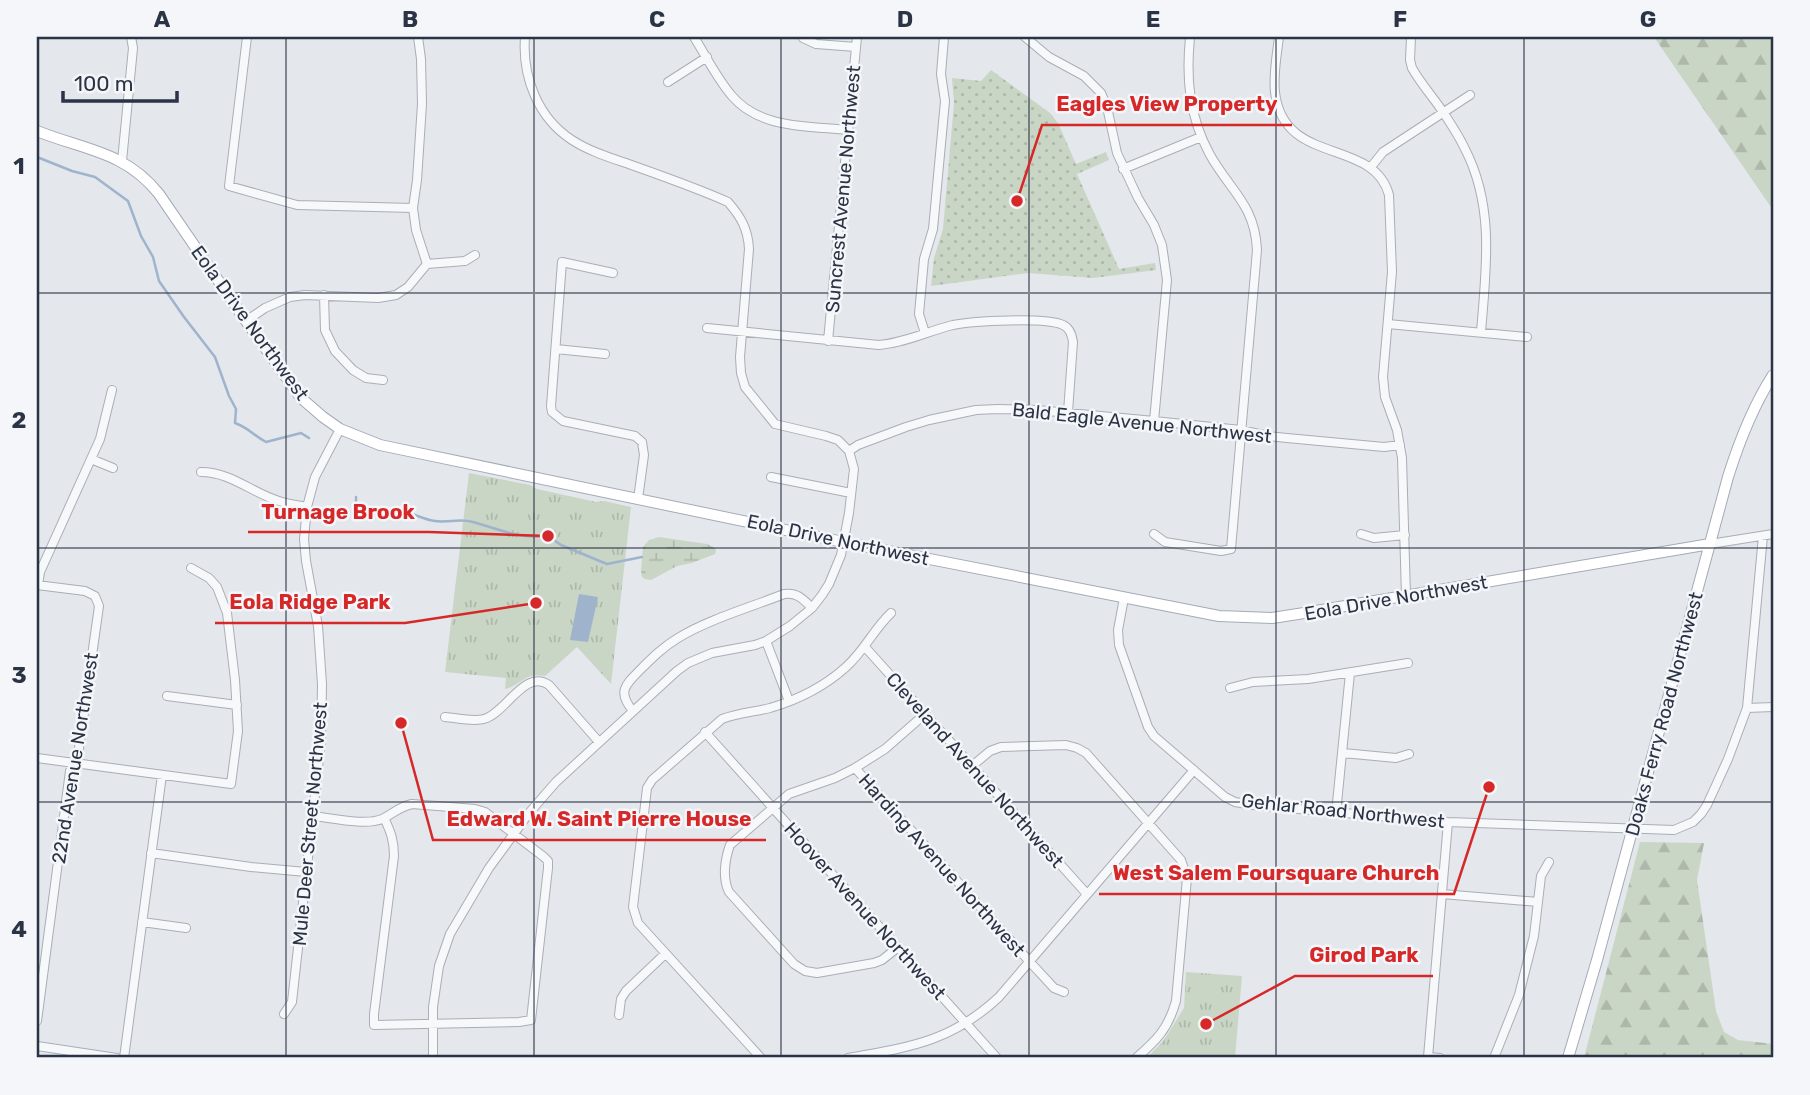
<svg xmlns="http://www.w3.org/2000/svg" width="1810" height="1095" font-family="Rubik,sans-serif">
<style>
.grass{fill:url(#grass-dots)}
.forest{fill:url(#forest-firs)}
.wetland{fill:url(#wetland-marsh)}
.park{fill:url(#park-tufts)}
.water{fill:#9fb4cc}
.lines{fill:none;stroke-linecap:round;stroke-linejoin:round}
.stream{stroke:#9fb4cc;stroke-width:2.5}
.minor-casing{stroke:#a9aeb7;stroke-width:10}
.major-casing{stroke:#a3abb8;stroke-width:12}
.minor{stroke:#f7f8fa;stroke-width:8}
.major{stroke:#fff;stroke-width:10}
.grid{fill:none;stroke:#2b3445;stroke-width:2;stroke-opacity:0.55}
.labels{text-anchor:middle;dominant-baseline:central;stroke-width:5;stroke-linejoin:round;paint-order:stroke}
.street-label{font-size:19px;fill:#2b3445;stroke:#f4f6f9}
.leader{fill:none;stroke:#d62828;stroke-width:2.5}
.callout-dot{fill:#d62828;stroke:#f4f6f9;stroke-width:2.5}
.callout-label{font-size:21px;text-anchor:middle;font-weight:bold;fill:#d62828;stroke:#f4f6f9;stroke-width:5;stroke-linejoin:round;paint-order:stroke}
.neatline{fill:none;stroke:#2b3445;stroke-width:2.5}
.grid-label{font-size:23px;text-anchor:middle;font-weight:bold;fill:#2b3445}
</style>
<defs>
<pattern id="grass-dots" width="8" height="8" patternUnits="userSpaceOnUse" patternTransform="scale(1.75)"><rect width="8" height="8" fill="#c9d6c5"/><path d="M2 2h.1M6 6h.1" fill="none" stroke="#adb8ab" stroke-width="1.8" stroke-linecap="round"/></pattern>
<pattern id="forest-firs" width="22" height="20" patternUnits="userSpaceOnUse" patternTransform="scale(1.75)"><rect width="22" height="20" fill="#c9d6c5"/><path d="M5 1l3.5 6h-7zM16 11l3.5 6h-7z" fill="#adb8ab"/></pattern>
<pattern id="wetland-marsh" width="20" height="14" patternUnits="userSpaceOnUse" patternTransform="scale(1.75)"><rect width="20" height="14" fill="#c9d6c5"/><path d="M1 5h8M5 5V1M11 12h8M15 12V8" fill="none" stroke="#adb8ab"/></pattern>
<pattern id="park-tufts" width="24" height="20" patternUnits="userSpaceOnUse" patternTransform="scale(1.75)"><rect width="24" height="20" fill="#c9d6c5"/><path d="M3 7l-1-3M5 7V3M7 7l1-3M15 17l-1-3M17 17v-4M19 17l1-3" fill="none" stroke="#adb8ab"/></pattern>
</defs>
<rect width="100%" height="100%" fill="#e4e7ec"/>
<!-- grass -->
<path class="grass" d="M 991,70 L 1050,113 L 1058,123 L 1076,164 L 1106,152 L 1109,160 L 1077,174 L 1119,269 L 1155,263 L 1156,270 L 1093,278 L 1028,273 L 931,286 L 934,258 L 943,229 L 954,103 L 952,78 L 981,81 Z"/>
<!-- forest -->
<path class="forest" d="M 1654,37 L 1773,37 L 1773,210 Z
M 1640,842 L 1704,843 L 1697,880 L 1716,1011 L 1724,1032 L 1738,1040 L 1773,1044 L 1773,1058 L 1584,1058 Z"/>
<!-- wetland -->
<path class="wetland" d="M 659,537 L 707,544 L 715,548 L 716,550 L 715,554 L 692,563 L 677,566 L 651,580 L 645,579 L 642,577 L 641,571 L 643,547 L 649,540 Z"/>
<!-- park -->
<path class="park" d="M 469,473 L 530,485 L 537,489 L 596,502 L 604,501 L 631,507 L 611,684 L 577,647 L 545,676 C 524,672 522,685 505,689 L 506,678 L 445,672 Z
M 1186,972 L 1242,976 L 1235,1058 L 1147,1058 L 1164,1040 L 1184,1008 Z"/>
<!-- water -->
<path class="water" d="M 579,594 L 598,597 L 588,642 L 570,640 Z"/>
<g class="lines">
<!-- stream -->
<path class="stream" d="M 37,154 L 37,157 L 72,171 L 95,177 L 128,201 L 141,236 L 153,257 L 159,281 L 184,317 L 215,357 L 229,396 L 236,409 L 235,423 C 249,428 253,435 266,442 L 301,433 L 309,438
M 356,497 L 356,507 C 373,521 385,510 403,512 C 414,513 424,520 435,521 C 448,523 460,518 473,522 C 499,529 521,540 548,536 L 561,545 L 607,564 L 642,557"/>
<defs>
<path id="minor" d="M 247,37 L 229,186 L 297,205 L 413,208
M 418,37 L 421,59 L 422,104 L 417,180 L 413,208 L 416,230 L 427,264
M 694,37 C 706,56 717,79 732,96 C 760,129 809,126 848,130
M 1025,37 L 1049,57 L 1084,76 L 1101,93 L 1107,107 L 1117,153 L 1138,198 L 1154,225 L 1162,245 L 1167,280 L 1154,421
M 1279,37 C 1277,54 1273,74 1275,92 C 1283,167 1374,137 1389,195 L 1392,272 L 1383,377 L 1385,397 L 1397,430 L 1402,458 L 1406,596
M 1411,37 L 1410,60 L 1412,68 C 1421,84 1433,97 1443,112 C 1451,124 1459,136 1465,149 C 1495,207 1486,270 1481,332
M 803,38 L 816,44 L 856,47
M 668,82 L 707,57
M 122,161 L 133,48 L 131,37
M 1371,167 L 1383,152 L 1470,95
M 1123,169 L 1201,137
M 427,264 L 465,261 L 475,255
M 613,273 L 562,262 L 551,406 L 552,412 L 563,421 L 635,436 L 642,442 L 644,455 L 638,499
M 324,295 L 325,330 L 335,351 L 353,370 L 366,378 L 383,380
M 246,321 L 265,308 L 290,297 L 305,295 L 378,298 L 396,295 L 408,287 L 427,264
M 1388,324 L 1527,337
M 707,328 L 879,345 C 905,343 928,331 953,325 C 973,321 1045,317 1063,325 C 1070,328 1072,335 1073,342 L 1068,412
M 925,333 L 919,314 L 924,259 L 933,229 L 945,101 L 941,74 L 944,37
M 828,341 L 857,37
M 556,349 L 605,354
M 849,451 L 858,445 L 906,427 L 929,420 L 976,410 L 998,409 L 1037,410 L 1154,421 L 1241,430 L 1268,436 L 1287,438 L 1384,447 L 1400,445
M 91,459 L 113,468
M 201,472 C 231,472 252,493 279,501 C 288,504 298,505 307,507
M 771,477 L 851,493
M 1154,534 L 1165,542 L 1221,551 L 1231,549 L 1257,250 C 1255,204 1229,190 1209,153 C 1189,115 1186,79 1190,37
M 1361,534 L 1374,538 L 1405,535
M 1710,544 L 1773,534
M 37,585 L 85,591 L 95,596 L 99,606 L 78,755 L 70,771 L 37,1021
M 38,585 L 40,572 L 100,439 L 112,390
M 1124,598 L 1118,630 L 1119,645 L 1148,727 L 1154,736 L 1225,797 L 1235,802 L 1253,805 L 1448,822 L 1674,830 L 1693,822 L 1701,814 L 1707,805 L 1728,759 L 1747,708 L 1763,536
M 766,641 L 789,701
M 865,647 L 1086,893
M 1230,688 L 1253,682 L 1308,679 L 1408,663
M 167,696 L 237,705
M 1747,708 L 1773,707
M 633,711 C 617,692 625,685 640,670 C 652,658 663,647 678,638 C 707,620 751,607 784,594 C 797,592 803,599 812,608
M 445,717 C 457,718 473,722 484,719 C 506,713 525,668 549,685 L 599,742
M 705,732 L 997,1058
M 1343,753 L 1396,758 L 1409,754
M 37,758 L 231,784 L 238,731 L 235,680 L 227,613 L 217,587 L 209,578 L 191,568
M 972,766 L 990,751 L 1001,747 L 1066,745 L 1077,748 L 1086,753 L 1181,860 L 1187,878 L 1176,1001 C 1168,1029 1157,1040 1136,1058
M 855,768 L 1029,961 L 1054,988 L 1064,992
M 1336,813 L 1350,673
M 313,816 C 332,818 365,826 382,819 C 393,814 398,807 412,804 L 475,809 L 485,812 L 544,857 L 548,861 L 548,868 L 531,1020 L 519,1022 L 374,1025 L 374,1014 L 394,856 C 394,841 391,832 384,818
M 151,853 L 251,867 L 306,872
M 1442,894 L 1538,902
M 142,922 L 186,928
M 897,948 L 882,960 L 874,963 L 817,973 L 805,971 L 794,964 L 729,892 C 722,878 725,859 730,845 L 789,794 L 835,778 L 855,768 L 885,749 L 925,714
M 284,1014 L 292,1002 L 321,740 L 322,684 L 318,626 L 306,561 L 304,539 L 307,507 L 315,477 L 340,429
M 619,1015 L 621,999 L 626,991 L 665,954
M 37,1046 L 117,1058
M 124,1058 L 162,775
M 433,1058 L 433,1007 L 439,966 L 450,934 L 489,868 L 529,813 L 556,782 L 677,671 L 688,663 L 712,653 L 755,645 L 766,641 L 790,626 L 812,608 L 822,595 L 829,584 L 841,555 L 849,513 L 854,469 L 849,451 L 838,440 L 826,436 L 775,424 L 745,387 L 741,373 L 740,357 L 749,249 C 748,229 741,217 728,202 C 699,189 668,178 637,167 C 615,159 592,153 572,140 C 538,118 522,77 525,37
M 761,1058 L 638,923 L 633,907 L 647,788 L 652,780 L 722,719 C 738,713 754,712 770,708 C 797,700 825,686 846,667 C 864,651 874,629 891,613
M 848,1058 C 910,1047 951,1042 999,997 L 1194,770
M 1440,1058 L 1428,1057 L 1448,822
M 1494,1058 L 1519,995 L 1534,936 L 1541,876 L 1549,862"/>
<path id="major" d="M 37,131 C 84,150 125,151 159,194 L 246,321 L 301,398 L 323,417 L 340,429 L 380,445 L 843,542 L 1219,616 L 1272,618 L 1298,614 L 1710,544
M 1568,1058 L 1597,960 L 1728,477 C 1739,442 1753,406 1773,375"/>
</defs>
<!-- minor casing -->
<use href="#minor" class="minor-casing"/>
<!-- major casing -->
<use href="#major" class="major-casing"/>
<!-- minor -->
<use href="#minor" class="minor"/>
<!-- major -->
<use href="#major" class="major"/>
</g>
<!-- grid -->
<path class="grid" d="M 286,37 L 286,1058M 534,37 L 534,1058M 781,37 L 781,1058M 1029,37 L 1029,1058M 1276,37 L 1276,1058M 1524,37 L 1524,1058M 37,293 L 1773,293M 37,548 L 1773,548M 37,802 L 1773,802"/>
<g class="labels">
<!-- street labels -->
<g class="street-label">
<text transform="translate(843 189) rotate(-85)">Suncrest Avenue Northwest</text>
<text transform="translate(250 323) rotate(54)">Eola Drive Northwest</text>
<text transform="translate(1142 423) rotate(6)">Bald Eagle Avenue Northwest</text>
<text transform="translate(838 540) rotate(12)">Eola Drive Northwest</text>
<text transform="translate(1396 598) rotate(-10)">Eola Drive Northwest</text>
<text transform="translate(1664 714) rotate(-75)">Doaks Ferry Road Northwest</text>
<text transform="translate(75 758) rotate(-81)">22nd Avenue Northwest</text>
<text transform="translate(975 770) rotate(48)">Cleveland Avenue Northwest</text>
<text transform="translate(1343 811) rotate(6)">Gehlar Road Northwest</text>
<text transform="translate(310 824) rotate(-85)">Mule Deer Street Northwest</text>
<text transform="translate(942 865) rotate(48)">Harding Avenue Northwest</text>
<text transform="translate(865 911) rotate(48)">Hoover Avenue Northwest</text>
</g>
</g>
<!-- callouts -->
<path class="leader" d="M1017 201L1042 125H1292M548 536L429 532H248M536 603L405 623H215M401 723L433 840H766M1489 787L1454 894H1099M1206 1024L1295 976H1433"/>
<g class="callout-dot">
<circle cx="1017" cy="201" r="7"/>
<circle cx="548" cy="536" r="7"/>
<circle cx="536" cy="603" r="7"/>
<circle cx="401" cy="723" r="7"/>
<circle cx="1489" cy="787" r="7"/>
<circle cx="1206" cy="1024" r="7"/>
</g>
<g class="callout-label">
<text x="1167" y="111">Eagles View Property</text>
<text x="338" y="519">Turnage Brook</text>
<text x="310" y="609">Eola Ridge Park</text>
<text x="599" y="826">Edward W. Saint Pierre House</text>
<text x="1276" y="880">West Salem Foursquare Church</text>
<text x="1364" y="962">Girod Park</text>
</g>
<!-- border -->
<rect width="1810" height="1095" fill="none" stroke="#f4f6f9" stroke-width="77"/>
<!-- scale -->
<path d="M63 91v10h114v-10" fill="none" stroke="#2b3445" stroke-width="3.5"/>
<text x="74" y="91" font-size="21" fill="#2b3445" stroke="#f4f6f9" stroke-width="5" paint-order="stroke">100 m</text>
<rect x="38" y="38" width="1734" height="1018" class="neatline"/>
<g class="grid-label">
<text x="162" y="27">A</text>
<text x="410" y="27">B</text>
<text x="657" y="27">C</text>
<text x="905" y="27">D</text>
<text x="1153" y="27">E</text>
<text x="1400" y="27">F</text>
<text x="1648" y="27">G</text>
<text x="19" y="174">1</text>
<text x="19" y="428">2</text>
<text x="19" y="683">3</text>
<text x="19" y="937">4</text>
</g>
</svg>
